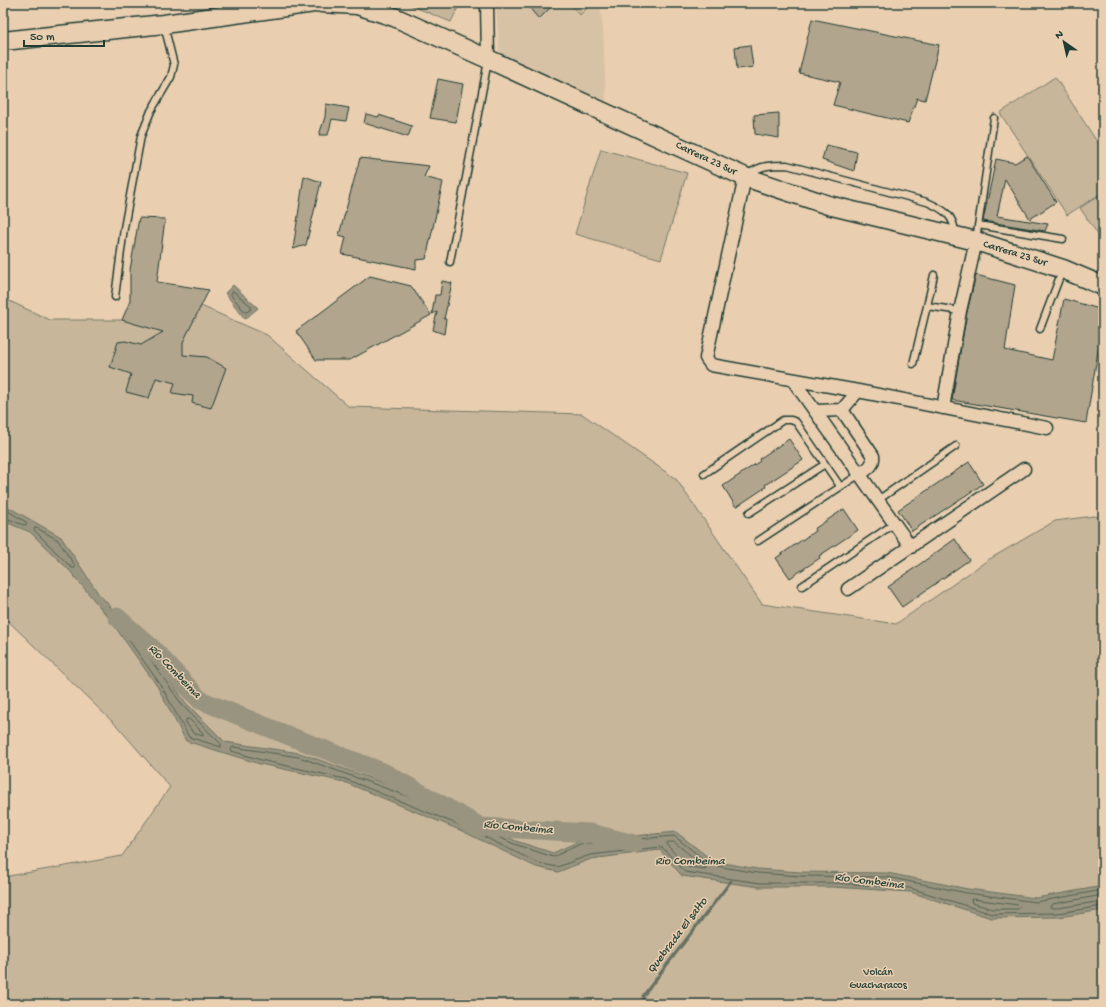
<svg xmlns="http://www.w3.org/2000/svg" width="1106" height="1007" font-family="'Gochi Hand',sans-serif">
<style>
.built{fill:#d8c2a6}
.green{fill:#c8b69b;stroke:#747a68}
.water{fill:#99947f;stroke:#687161}
.lines{fill:none;stroke-linecap:round;stroke-linejoin:round}
.shore{stroke:#506052;stroke-width:1}
.stream{stroke:#687161;stroke-width:3}
.river{stroke:#99947f;stroke-width:19}
.building{fill:#b2a58d;stroke:#1f3d34}
.lane-casing{stroke:#1f3d34;stroke-width:9}
.street-casing{stroke:#1f3d34;stroke-width:15}
.secondary-casing{stroke:#1f3d34;stroke-width:21}
.lane{stroke:#e9ceb0;stroke-width:6}
.street{stroke:#e9ceb0;stroke-width:12}
.secondary{stroke:#e9ceb0;stroke-width:18}
.labels{text-anchor:middle;dominant-baseline:central;stroke-width:3;stroke-linejoin:round;paint-order:stroke}
.street-label{font-size:11px;fill:#1f3d34;stroke:#e9ceb0}
.park-label{font-size:11px;fill:#274339;stroke:#e9ceb0}
.water-label{font-size:12px;font-style:italic;fill:#2b463c;stroke:#e9ceb0}
</style>
<rect width="100%" height="100%" fill="#e9ceb0"/>
<filter id="ink" filterUnits="userSpaceOnUse"><feTurbulence type="fractalNoise" baseFrequency=".025" numOctaves="2"/><feDisplacementMap in="SourceGraphic" scale="8" xChannelSelector="R" yChannelSelector="G"/><feConvolveMatrix kernelMatrix="1 2 1 2 8 2 1 2 1" color-interpolation-filters="sRGB"/></filter>
<g filter="url(#ink)">
<!-- built -->
<path class="built" d="M 496,3 L 600,3 L 603,29 L 606,101 L 500,56 Z"/>
<!-- green -->
<path class="green" d="M 405,3 L 460,3 L 451,22 Z
M 569,3 L 592,3 L 580,15 Z
M 1055,77 L 1103,151 L 1103,192 L 1067,215 L 1000,113 Z
M 601,149 L 687,173 L 661,259 L 575,234 Z
M 1103,193 L 1103,242 L 1080,208 Z
M 3,298 L 50,320 L 122,320 L 201,306 L 267,335 L 349,407 L 582,414 L 676,479 L 762,604 L 896,624 L 988,560 L 1055,521 L 1094,516 L 1103,518 L 1103,1004 L 3,1004 L 3,877 L 122,856 L 170,787 L 118,727 L 3,616 Z"/>
<!-- water -->
<path class="water" d="M 233,285 L 258,308 L 245,319 L 225,293 Z
M 3,504 L 61,537 L 98,593 L 144,643 L 186,703 L 225,742 L 300,753 L 409,792 L 516,841 L 553,853 L 579,841 L 676,832 L 713,861 L 757,869 L 801,872 L 887,873 L 968,889 L 1036,898 L 1103,886 L 1103,910 L 1059,917 L 991,918 L 910,892 L 833,887 L 759,887 L 682,876 L 660,850 L 591,859 L 558,872 L 536,867 L 462,831 L 344,782 L 260,764 L 186,741 L 157,686 L 108,617 L 69,570 L 30,532 L 3,521 Z"/>
<g class="lines">
<!-- shore -->
<path class="shore" d="M 233,291 L 251,306 L 251,309 L 247,312 L 245,312 L 231,295 Z
M 3,508 L 26,522 L 27,524 L 24,525 L 3,517
M 35,528 L 37,528 L 58,540 L 75,566 L 75,568 L 72,568 L 35,531 Z
M 124,630 L 126,630 L 141,646 L 183,706 L 221,744 L 221,747 L 189,737 L 160,684 L 123,632 Z
M 187,719 L 189,719 L 203,733 L 203,736 L 193,733 L 186,722 Z
M 669,842 L 674,842 L 705,867 L 706,869 L 687,867 L 667,845 L 667,843 Z
M 1103,890 L 1036,902 L 967,893 L 887,877 L 801,876 L 757,873 L 711,865 L 674,836 L 580,844 L 553,857 L 514,844 L 407,796 L 299,757 L 233,747 L 231,749 L 232,751 L 261,760 L 345,779 L 464,827 L 538,863 L 557,867 L 590,855 L 660,847 L 663,848 L 685,872 L 760,883 L 833,883 L 910,888 L 992,914 L 1058,913 L 1103,906
M 1103,895 L 1052,904 L 1050,907 L 1052,908 L 1058,908 L 1103,901
M 973,899 L 1018,905 L 1020,907 L 1018,909 L 993,909 L 972,903 L 971,900 Z"/>
<!-- stream -->
<path class="stream" d="M 643,1004 L 643,996 L 731,881"/>
<!-- river -->
<path class="river" d="M 117,617 L 152,648 L 200,700 L 297,739 L 383,772 L 481,827 L 590,833 L 634,844"/>
</g>
<!-- building -->
<path class="building" d="M 525,3 L 555,3 L 539,19 Z
M 812,19 L 939,45 L 925,100 L 917,98 L 908,123 L 833,105 L 840,82 L 799,73 Z
M 750,45 L 753,67 L 737,69 L 735,47 Z
M 438,79 L 463,84 L 456,122 L 430,118 Z
M 326,104 L 349,108 L 346,121 L 332,119 L 328,135 L 319,135 L 325,117 Z
M 779,113 L 779,138 L 755,134 L 754,115 Z
M 366,114 L 378,117 L 379,115 L 412,126 L 408,137 L 364,123 Z
M 826,145 L 857,152 L 854,171 L 822,160 Z
M 1027,156 L 1056,202 L 1030,219 L 1005,179 L 997,216 L 1048,224 L 1045,231 L 983,221 L 996,159 L 1015,163 Z
M 360,158 L 429,166 L 424,177 L 443,182 L 426,259 L 416,260 L 416,269 L 342,254 L 346,237 L 339,235 Z
M 304,176 L 321,182 L 306,245 L 293,249 Z
M 139,218 L 165,219 L 157,282 L 209,290 L 183,342 L 183,355 L 207,357 L 226,368 L 211,408 L 192,403 L 193,396 L 172,393 L 175,383 L 156,378 L 149,398 L 126,392 L 131,374 L 110,367 L 118,342 L 125,341 L 141,345 L 163,332 L 122,320 L 130,301 L 130,270 Z
M 976,275 L 1015,285 L 1005,350 L 1052,360 L 1064,299 L 1103,310 L 1103,321 L 1086,423 L 952,400 L 967,312 Z
M 370,276 L 411,286 L 431,315 L 350,360 L 316,360 L 296,331 Z
M 442,281 L 452,283 L 444,319 L 446,319 L 444,334 L 433,330 L 437,312 L 432,314 L 435,295 L 440,295 Z
M 789,439 L 803,460 L 765,485 L 766,487 L 736,507 L 723,486 L 760,461 L 759,459 Z
M 969,462 L 983,484 L 912,531 L 898,510 Z
M 844,509 L 858,530 L 819,556 L 820,558 L 790,578 L 776,558 L 815,531 L 814,529 Z
M 955,539 L 969,560 L 902,607 L 888,587 Z"/>
<g class="lines">
<defs>
<path id="lane" d="M 747,175 C 761,165 770,165 787,165 L 927,202 C 943,209 954,215 955,233
M 978,225 L 1063,239
M 976,240 L 994,118
M 450,262 L 488,61
M 115,297 L 124,228 L 141,136 L 151,111 L 171,77 L 174,65 L 164,25
M 927,306 L 934,275
M 1040,329 L 1062,271
M 913,364 L 927,306 L 960,311
M 704,474 L 783,420 L 791,420 L 796,422 L 825,464
M 878,500 L 956,446
M 749,513 L 825,464 L 840,486
M 758,541 L 860,474
M 802,586 L 895,523"/>
<path id="street" d="M 487,3 L 488,59
M 745,177 L 706,358 L 711,365 L 858,391 L 1047,428
M 793,380 L 911,547
M 943,408 L 960,311 L 976,241
M 842,410 L 873,456 C 874,466 867,469 860,474
M 816,411 L 842,410 L 858,391
M 848,589 L 1024,469"/>
<path id="secondary" d="M 321,3 L 357,5 L 394,17 L 488,59 L 745,177 L 828,205 L 976,241 L 1063,269 L 1103,286
M 3,41 L 164,24 L 314,3"/>
</defs>
<!-- lane casing -->
<use href="#lane" class="lane-casing"/>
<!-- street casing -->
<use href="#street" class="street-casing"/>
<!-- secondary casing -->
<use href="#secondary" class="secondary-casing"/>
<!-- lane -->
<use href="#lane" class="lane"/>
<!-- street -->
<use href="#street" class="street"/>
<!-- secondary -->
<use href="#secondary" class="secondary"/>
</g>
</g>
<g class="labels">
<!-- street labels -->
<g class="street-label">
<text transform="translate(706 159) rotate(25)">Carrera 23 Sur</text>
<text transform="translate(1015 254) rotate(17)">Carrera 23 Sur</text>
</g>
<!-- park labels -->
<g class="park-label">
<text x="878" y="973">Volcán<tspan x="878" dy="13">Guacharacos</tspan></text>
</g>
<!-- water labels -->
<g class="water-label">
<text transform="translate(174 672) rotate(46)">Río Combeima</text>
<text transform="translate(518 828) rotate(5)">Río Combeima</text>
<text x="690" y="862">Rio Combeima</text>
<text transform="translate(869 882) rotate(7)">Río Combeima</text>
<text transform="translate(678 936) rotate(-53)">Quebrada El salto</text>
</g>
</g>
<!-- margin -->
<rect width="1106" height="1007" fill="none" stroke="#e9ceb0" stroke-width="16"/>
<rect x="8" y="8" width="1090" height="991" fill="none" stroke="#1f3d34" stroke-width="1.5" filter="url(#ink)"/>
<!-- north arrow -->
<g transform="translate(1064 42) rotate(326)" stroke="#e9ceb0" stroke-width="3" paint-order="stroke">
<path d="M0-3L7 15L0 10L-7 15Z" fill="#1f3d34"/>
<text y="-6" font-size="11" font-weight="bold" text-anchor="middle" fill="#1f3d34">N</text>
</g>
<!-- scale -->
<path d="M24 40v6h80v-6" fill="none" stroke="#1f3d34" stroke-width="2"/>
<text x="30" y="40" font-size="12" fill="#1f3d34" stroke="#e9ceb0" stroke-width="3" paint-order="stroke">50 m</text>
</svg>
